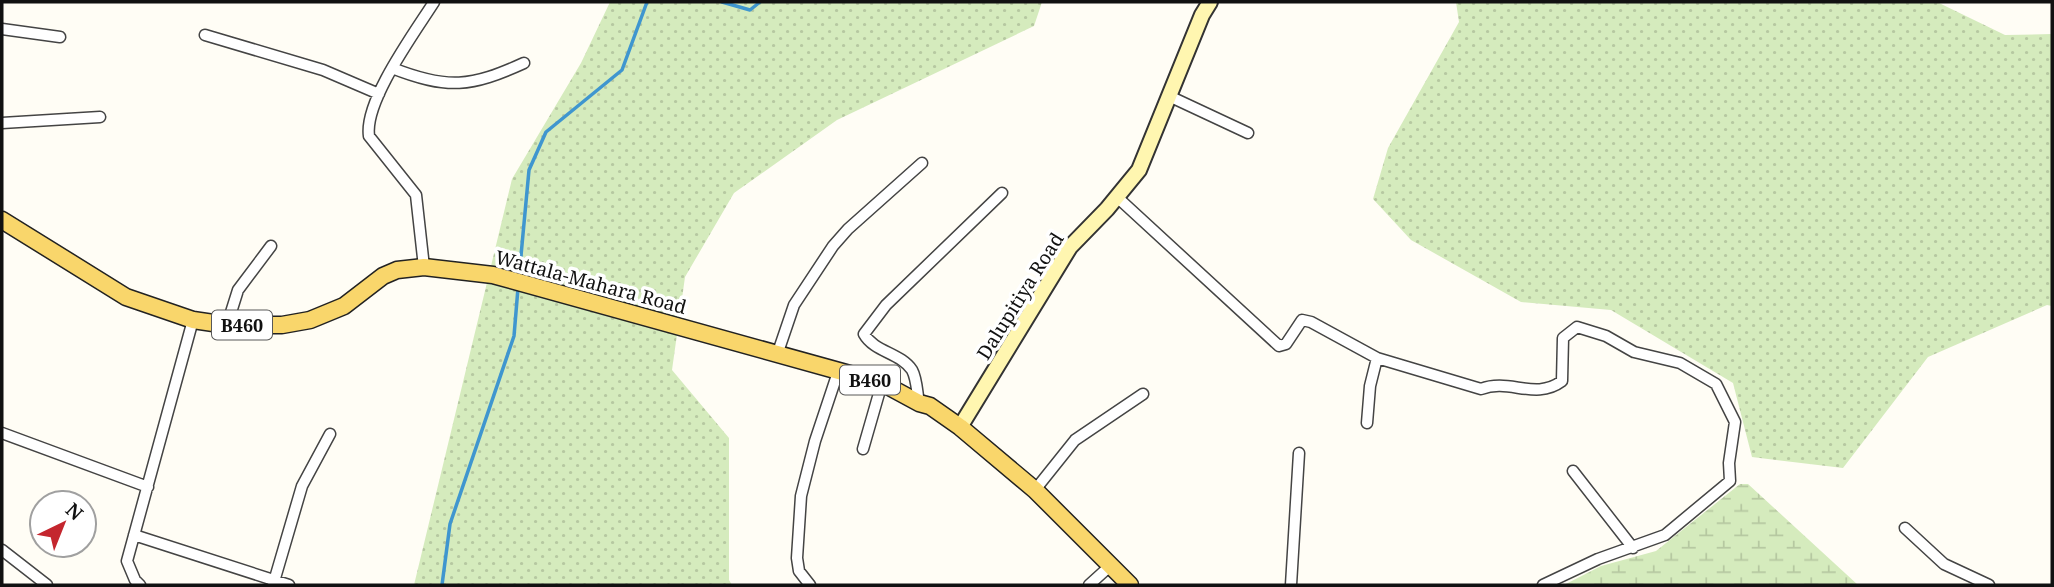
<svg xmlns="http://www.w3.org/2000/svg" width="2054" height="587" font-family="'Noto Serif',serif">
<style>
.grass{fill:url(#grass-dots)}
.wetland{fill:url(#wetland-marsh)}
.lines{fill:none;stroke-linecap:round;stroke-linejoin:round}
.stream{stroke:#3f96cf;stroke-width:3.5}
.street-casing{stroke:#444;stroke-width:13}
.secondary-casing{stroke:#333;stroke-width:18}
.primary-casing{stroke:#222;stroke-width:19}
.street{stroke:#fff;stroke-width:10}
.secondary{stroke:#fff6b0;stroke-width:14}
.primary{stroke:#f9d66b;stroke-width:16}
.labels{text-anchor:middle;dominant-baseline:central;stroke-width:7;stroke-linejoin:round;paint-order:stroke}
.shield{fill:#fff;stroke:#585858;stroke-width:2}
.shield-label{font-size:18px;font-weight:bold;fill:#111}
.street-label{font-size:19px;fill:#111;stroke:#fff}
</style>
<defs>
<pattern id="grass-dots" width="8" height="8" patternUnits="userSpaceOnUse" patternTransform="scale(1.75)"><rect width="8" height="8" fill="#d5ebbd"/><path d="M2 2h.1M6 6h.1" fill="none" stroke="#b6c8a1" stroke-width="1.8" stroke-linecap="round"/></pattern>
<pattern id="wetland-marsh" width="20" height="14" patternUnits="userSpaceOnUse" patternTransform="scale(1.75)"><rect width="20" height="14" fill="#d5ebbd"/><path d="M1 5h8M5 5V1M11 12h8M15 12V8" fill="none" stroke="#b6c8a1"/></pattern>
</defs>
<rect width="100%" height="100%" fill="#fffdf5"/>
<!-- grass -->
<path class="grass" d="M 610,2 L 1042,2 L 1034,26 L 837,120 L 734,193 L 685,277 L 672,370 L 729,438 L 729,580 L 732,585 L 414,585 L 512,179 L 581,63 Z
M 1456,2 L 1937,2 L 2005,35 L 2052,34 L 2052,306 L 2047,305 L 1928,357 L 1843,468 L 1752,457 L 1733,383 L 1611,310 L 1521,302 L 1411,240 L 1373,199 L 1388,148 L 1459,22 Z"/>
<!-- wetland -->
<path class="wetland" d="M 1740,484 L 1748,484 L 1858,585 L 1564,585 L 1601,566 L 1656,551 Z"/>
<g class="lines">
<!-- stream -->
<path class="stream" d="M 722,2 L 750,10 L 760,2
M 519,277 L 529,170 L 546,132 L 622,70 L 647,2
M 442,585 L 450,524 L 514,336 L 518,288"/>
<defs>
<path id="street" d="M 2,29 L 60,37
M 205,35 L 323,70 L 379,94
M 392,68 C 448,90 471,87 524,63
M 1171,97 L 1248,133
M 2,123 L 100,117
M 1117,197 L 1279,346 L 1286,344 L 1302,320 L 1311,322 L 1377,358
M 424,267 L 416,195 L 369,136 C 364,101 415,32 434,2
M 227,325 L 238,290 L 271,246
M 777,355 L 794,305 L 833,246 L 848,229 L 922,163
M 919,403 C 917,393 917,379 912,370 C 901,353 874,352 864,334 L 886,305 L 1002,193
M 1367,423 L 1370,386 L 1377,358 L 1481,389 C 1510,378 1535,401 1562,381 L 1563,338 L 1577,327 L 1606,336 L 1634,352 L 1680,363 L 1716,384 L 1735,422 L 1729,463 L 1730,481 L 1665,535 L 1598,559 L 1543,585
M 2,433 L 148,487
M 863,449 L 882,383
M 1573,471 L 1633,548
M 1035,490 L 1075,440 L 1143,394
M 1905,528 L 1944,564 L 1989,585
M 134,535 L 289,585
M 2,550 L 47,585
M 140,585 L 135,580 L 127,561 L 193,320
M 273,585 L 302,486 L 330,434
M 810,585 L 799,571 L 797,558 L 801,496 L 815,441 L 838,372
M 1089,585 L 1110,566
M 1291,585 L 1299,453"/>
<path id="secondary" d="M 960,427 L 1070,247 L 1107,209 L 1139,170 L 1202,15 L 1210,2"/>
<path id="primary" d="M 2,220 L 126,297 L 193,320 L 227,325 L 282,325 L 310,320 L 344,306 L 383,276 L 397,270 L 424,267 L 493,275 L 882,383 L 919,403 L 930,406 L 960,427 L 1035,490 L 1130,585"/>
</defs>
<!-- street casing -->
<use href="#street" class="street-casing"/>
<!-- secondary casing -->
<use href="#secondary" class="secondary-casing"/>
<!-- primary casing -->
<use href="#primary" class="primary-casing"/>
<!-- street -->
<use href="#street" class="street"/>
<!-- secondary -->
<use href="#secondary" class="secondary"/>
<!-- primary -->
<use href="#primary" class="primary"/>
</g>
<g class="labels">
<!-- shield labels -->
<g class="shield">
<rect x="212" y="310.5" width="60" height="29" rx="5"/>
<rect x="840" y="365.5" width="60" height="29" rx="5"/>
</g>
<g class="shield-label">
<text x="242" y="325">B460</text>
<text x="870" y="380">B460</text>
</g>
<!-- street labels -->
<g class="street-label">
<text transform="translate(591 282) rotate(15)">Wattala-Mahara Road</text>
<text transform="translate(1020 296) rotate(-58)">Dalupitiya Road</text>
</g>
</g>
<!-- border -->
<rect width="2054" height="587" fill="none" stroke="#111111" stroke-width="7"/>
<!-- north arrow -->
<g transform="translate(63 524) rotate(43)"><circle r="33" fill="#ffffff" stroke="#a0a0a0" stroke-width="2"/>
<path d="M0-5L12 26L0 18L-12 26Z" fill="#c4262e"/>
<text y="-10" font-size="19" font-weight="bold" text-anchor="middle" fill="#111111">N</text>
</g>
</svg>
